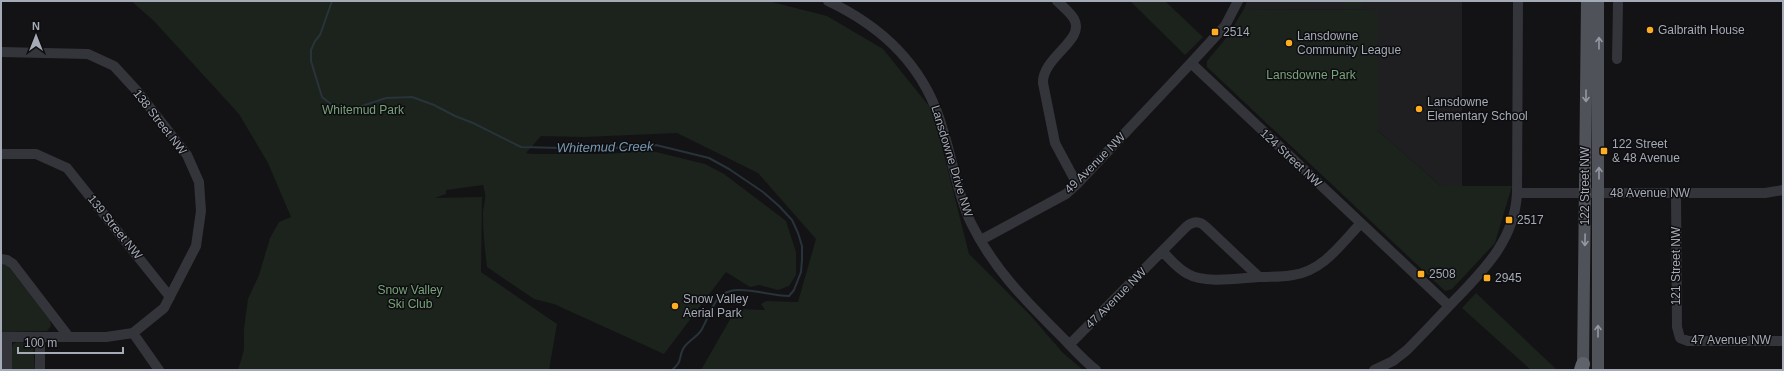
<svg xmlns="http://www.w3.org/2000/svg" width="1784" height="371" font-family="Helvetica,sans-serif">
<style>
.built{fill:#1f1f22}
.green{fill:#1b231c}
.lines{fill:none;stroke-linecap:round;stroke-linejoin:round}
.stream{stroke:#28333a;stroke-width:2}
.minor{stroke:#34353a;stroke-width:10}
.major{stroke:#505259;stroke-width:12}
.highway{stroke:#5f636c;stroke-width:14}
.oneway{stroke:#9398a3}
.poi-dot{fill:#ffad21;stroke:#0e0e10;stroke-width:1.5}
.labels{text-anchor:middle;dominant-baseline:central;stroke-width:3;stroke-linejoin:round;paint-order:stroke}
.poi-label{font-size:12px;fill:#a4aab6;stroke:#0e0e10;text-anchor:start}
.park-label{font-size:12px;fill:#79a37a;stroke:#0e0e10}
.street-label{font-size:12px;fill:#a4aab6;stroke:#0e0e10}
.water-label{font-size:13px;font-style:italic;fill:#789ab4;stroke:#0e0e10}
</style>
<rect width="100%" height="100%" fill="#131315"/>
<!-- built -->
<path class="built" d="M 1247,1 L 1462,1 L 1462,186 L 1441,186 L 1377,130 L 1377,10 L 1244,9 Z"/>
<!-- green -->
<path class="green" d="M 131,1 L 768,1 L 827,16 L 883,49 L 933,111 L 969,254 L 1030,315 L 1063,353 L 1083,370 L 701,370 L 736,309 L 765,310 L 761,304 L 766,301 L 798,302 L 816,239 L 758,173 L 677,133 L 584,137 L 541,136 L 526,153 L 532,154 L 604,154 L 652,151 L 705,164 L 724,174 L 786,221 L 796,252 L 796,275 L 789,286 L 778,290 L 759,285 L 750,287 L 726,272 L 664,354 L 554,304 L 534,299 L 487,267 C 485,250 483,233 483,216 C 483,202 488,200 483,185 L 446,190 L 446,194 L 435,198 L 482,197 L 481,272 L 557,324 L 549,370 L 238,370 L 244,350 L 244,329 L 248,299 L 259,275 L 270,238 L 279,222 L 291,217 L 268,163 L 239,114 L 153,20 Z
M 1130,1 L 1165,1 L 1203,37 L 1185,55 Z
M 1344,1 L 1362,1 L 1362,9 L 1344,9 Z
M 1244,9 L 1377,10 L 1377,130 L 1441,186 L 1512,186 L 1495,243 L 1452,289 L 1445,291 L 1207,67 L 1207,61 L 1227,37 Z
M 1,264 L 7,265 L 50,320 L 51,326 L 47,331 L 1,332 Z
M 1476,293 L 1557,370 L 1531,370 L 1462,308 Z
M 17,342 L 33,343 L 35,370 L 12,370 L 12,347 L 13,344 Z"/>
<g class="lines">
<!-- stream -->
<path class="stream" d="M 332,1 L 320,35 L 315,41 L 311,50 L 311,61 L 322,97 L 337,109 L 353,109 L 386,98 L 412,97 L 434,105 L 455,116 L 473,123 L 521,147 L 600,149 L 656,145 L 709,158 L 729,169 L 763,192 L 779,206 L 792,220 L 798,233 L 802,246 L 802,259 L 801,272 L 794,290 L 789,296 C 772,296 754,289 737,290 C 714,291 711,313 702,329 C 698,337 687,341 683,349 C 678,359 683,361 672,370"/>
<!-- minor -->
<path class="minor" d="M 828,1 C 885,28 926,68 943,130 C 953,161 957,193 971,223 C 993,268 1024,299 1059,334 C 1071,346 1082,359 1096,370
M 1057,1 C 1062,6 1070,12 1074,19 C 1086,40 1042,57 1043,83 L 1055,143 L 1077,184
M 1238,1 L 1225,26 L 1191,63 L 1449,306
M 1,52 L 88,54 L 114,66 L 137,91 L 187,155 L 199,182 L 201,211 L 196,246 L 164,308 L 133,333 L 106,337 L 1,337
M 1617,59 L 1618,3
M 1,154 L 36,154 L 67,168 L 170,297
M 1517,193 L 1765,193 L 1783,190
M 1676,193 L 1677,327 L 1680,338 L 1688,341 L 1783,341
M 981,240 L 1066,194 L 1077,184 L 1191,63
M 1162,251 C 1170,259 1178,269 1188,274 C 1205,284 1240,278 1259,277
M 1,259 L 7,260 L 13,264 L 69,337
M 133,333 L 159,370
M 7,337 L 7,370
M 40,337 L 40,370
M 1070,344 L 1187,226 C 1194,221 1200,221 1206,227 L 1259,277 C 1270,277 1282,277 1293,275 C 1323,271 1341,244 1361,223
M 1374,370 L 1393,361 L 1407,350 C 1423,334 1437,319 1452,303 C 1483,271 1515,240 1517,193 L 1518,1"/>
<!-- major -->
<path class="major" d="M 1583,370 L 1587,1
M 1598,370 L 1598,1"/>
<!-- highway -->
<path class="highway" d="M 1581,370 L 1583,364"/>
</g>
<!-- one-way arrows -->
<defs><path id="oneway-shaft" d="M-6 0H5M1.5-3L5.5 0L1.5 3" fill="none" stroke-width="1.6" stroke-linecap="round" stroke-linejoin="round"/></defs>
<g class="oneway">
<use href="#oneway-shaft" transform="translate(1599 43) rotate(-90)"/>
<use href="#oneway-shaft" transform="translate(1586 96) rotate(90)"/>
<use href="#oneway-shaft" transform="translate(1599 173) rotate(-90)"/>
<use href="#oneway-shaft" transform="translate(1585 240) rotate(91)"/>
<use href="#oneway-shaft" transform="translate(1598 331) rotate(-90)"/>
</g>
<!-- markers -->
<g class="poi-dot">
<circle cx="1650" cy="30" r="4"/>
<rect x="1211" y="28" width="8" height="8" rx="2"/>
<circle cx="1289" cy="43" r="4"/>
<circle cx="1419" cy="109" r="4"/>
<rect x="1600" y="147" width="8" height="8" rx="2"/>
<rect x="1505" y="216" width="8" height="8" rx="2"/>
<rect x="1417" y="270" width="8" height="8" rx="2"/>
<rect x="1483" y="274" width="8" height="8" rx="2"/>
<circle cx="675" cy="306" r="4"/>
</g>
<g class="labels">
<!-- poi labels -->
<g class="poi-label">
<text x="1658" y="30">Galbraith House</text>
<text x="1223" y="32">2514</text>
<text x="1297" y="36">Lansdowne<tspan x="1297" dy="14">Community League</tspan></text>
<text x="1427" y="102">Lansdowne<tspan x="1427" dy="14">Elementary School</tspan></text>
<text x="1612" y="144">122 Street<tspan x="1612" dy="14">&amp; 48 Avenue</tspan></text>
<text x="1517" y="220">2517</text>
<text x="1429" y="274">2508</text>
<text x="1495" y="278">2945</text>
<text x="683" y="299">Snow Valley<tspan x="683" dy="14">Aerial Park</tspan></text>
</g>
<!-- park labels -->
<g class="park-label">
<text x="1311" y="75">Lansdowne Park</text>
<text x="363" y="110">Whitemud Park</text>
<text x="410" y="290">Snow Valley<tspan x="410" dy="14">Ski Club</tspan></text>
</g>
<!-- street labels -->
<g class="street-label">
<text transform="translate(160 122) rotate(52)">138 Street NW</text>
<text transform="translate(1291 158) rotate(43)">124 Street NW</text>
<text transform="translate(952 161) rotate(73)">Lansdowne Drive NW</text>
<text transform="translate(1095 163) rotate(-45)">49 Avenue NW</text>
<text transform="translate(1585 186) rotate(-90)">122 Street NW</text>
<text x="1650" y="193">48 Avenue NW</text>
<text transform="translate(115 227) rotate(51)">139 Street NW</text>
<text transform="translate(1676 266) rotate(-90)">121 Street NW</text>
<text transform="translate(1116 298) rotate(-45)">47 Avenue NW</text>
<text x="1731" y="340">47 Avenue NW</text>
</g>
<!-- water labels -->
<g class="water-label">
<text transform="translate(605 147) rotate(-1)">Whitemud Creek</text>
</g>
</g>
<!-- border -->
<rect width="1784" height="371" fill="none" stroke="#a4aab6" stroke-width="4"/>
<!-- north arrow -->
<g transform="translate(36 36)" stroke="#0e0e10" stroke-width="3" paint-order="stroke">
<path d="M0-3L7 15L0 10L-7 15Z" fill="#a4aab6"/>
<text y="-6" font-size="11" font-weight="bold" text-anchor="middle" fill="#a4aab6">N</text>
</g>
<!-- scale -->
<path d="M18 347v6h105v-6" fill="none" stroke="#a4aab6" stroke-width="2"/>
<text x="24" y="347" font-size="12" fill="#a4aab6" stroke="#0e0e10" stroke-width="3" paint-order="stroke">100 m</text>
</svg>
